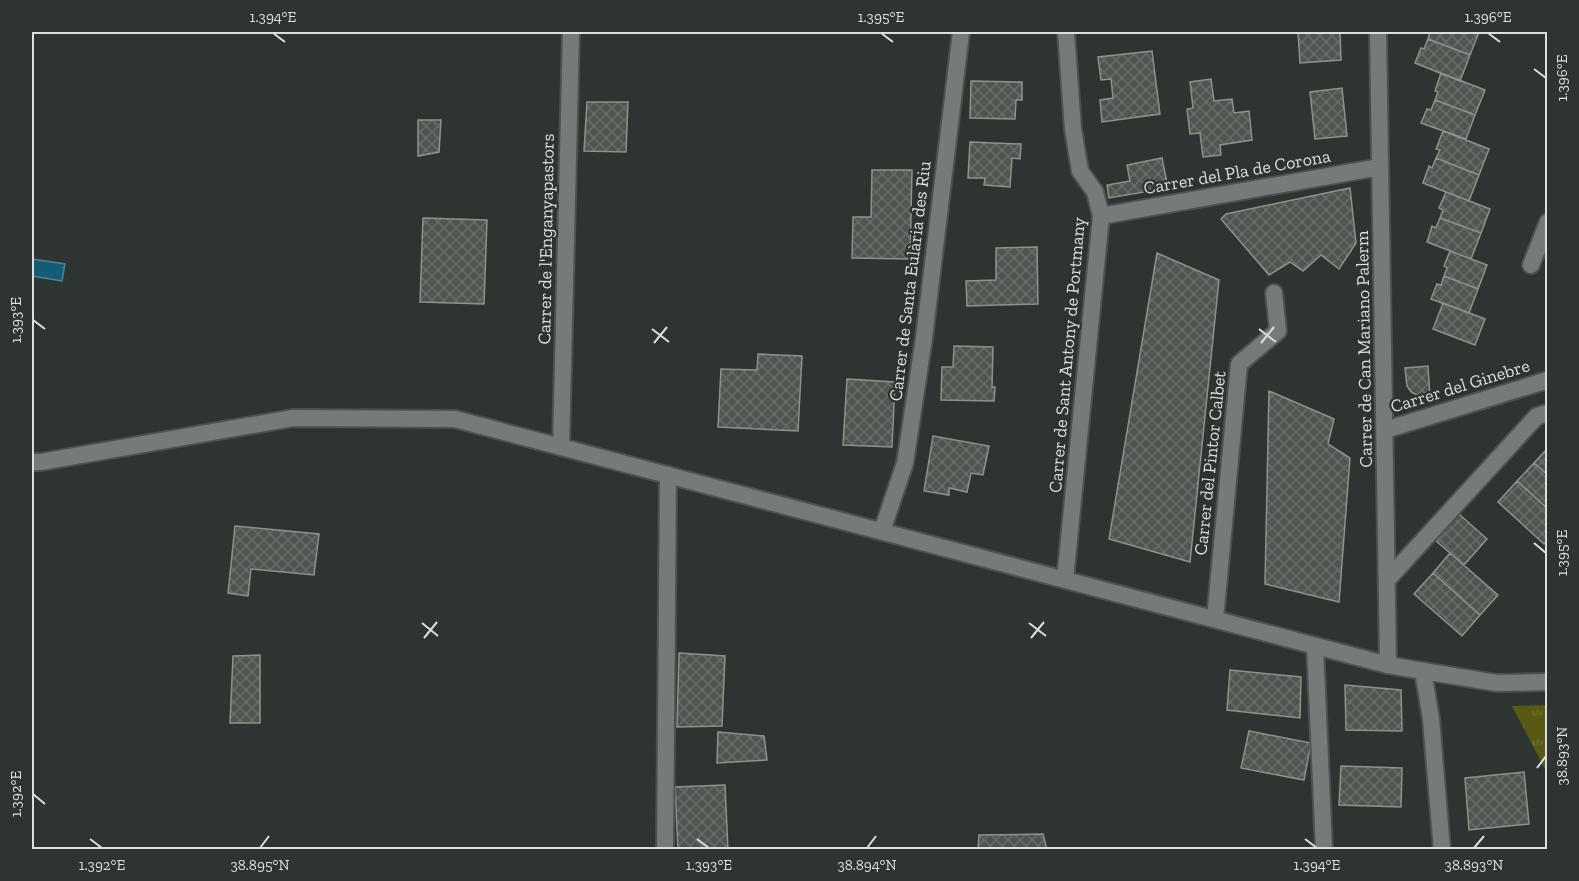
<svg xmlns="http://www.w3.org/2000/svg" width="1579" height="881" font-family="'Zilla Slab',serif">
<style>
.grass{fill:url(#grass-tufts)}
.water{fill:url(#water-ripples);stroke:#4e8394;stroke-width:1.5}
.building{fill:url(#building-cross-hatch);stroke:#8e928c;stroke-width:1.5}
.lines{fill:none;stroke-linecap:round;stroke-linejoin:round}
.service-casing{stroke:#4d5250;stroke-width:20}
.minor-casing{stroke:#4d5250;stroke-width:20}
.tertiary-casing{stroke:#4d5250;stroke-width:20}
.service{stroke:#747b78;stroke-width:16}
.minor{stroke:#747b78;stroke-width:16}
.tertiary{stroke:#747b78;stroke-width:16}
.ticks{fill:none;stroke:#dbdfdd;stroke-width:2}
.labels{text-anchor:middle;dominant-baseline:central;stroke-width:4.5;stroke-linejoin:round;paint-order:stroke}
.street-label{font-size:18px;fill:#dbdfdd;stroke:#2e3431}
.neatline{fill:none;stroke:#dbdfdd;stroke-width:2}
.ticks-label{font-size:15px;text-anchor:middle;fill:#dbdfdd}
</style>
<defs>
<pattern id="grass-tufts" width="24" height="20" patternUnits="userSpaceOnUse" patternTransform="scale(1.5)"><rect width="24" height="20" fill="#585912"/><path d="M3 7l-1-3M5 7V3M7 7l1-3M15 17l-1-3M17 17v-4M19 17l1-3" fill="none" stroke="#6f7034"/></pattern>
<pattern id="water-ripples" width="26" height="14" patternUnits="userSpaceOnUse" patternTransform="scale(1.5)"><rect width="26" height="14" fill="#125c74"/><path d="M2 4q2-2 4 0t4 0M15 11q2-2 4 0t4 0" fill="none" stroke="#347387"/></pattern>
<pattern id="building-cross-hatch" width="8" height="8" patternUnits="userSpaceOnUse" patternTransform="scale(1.5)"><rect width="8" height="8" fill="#515550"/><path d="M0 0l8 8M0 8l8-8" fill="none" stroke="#696d69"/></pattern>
</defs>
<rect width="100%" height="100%" fill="#2e3431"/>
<!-- grass -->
<path class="grass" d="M 1547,705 L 1548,705 L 1547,773 L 1512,706 Z"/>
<!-- water -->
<path class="water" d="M 32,259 L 65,264 L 62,281 L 32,276 Z"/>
<!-- building -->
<path class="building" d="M 1298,32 L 1340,32 L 1341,60 L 1300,63 Z
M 1430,32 L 1479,32 L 1470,55 L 1428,39 Z
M 1428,39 L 1470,55 L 1460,81 L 1415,63 L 1421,48 L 1424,49 Z
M 1152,51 L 1160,114 L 1102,122 L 1100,100 L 1113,98 L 1111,79 L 1101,80 L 1098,57 Z
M 1441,73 L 1485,90 L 1475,115 L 1435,100 L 1438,92 L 1435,91 Z
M 1211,79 L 1214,101 L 1232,99 L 1234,113 L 1249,111 L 1252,140 L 1220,145 L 1221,155 L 1203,157 L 1200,133 L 1190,134 L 1187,109 L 1193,108 L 1190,82 Z
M 971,81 L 1022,82 L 1022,100 L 1016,100 L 1015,119 L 970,118 Z
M 1342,88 L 1347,136 L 1315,139 L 1310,92 Z
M 1435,100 L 1475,115 L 1466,139 L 1421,123 L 1427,109 L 1431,110 Z
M 587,102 L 628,102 L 626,152 L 584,151 Z
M 418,120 L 441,120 L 439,152 L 418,156 Z
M 1443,131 L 1489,149 L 1479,175 L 1436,158 L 1440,150 L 1436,149 Z
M 970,142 L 1021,144 L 1020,159 L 1012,158 L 1010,187 L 984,185 L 985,178 L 968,178 Z
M 1162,158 L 1168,188 L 1109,198 L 1107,185 L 1130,181 L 1127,165 Z
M 1436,158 L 1479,175 L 1469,201 L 1423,183 L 1429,166 L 1432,168 Z
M 872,170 L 912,170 L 910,259 L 852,258 L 853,217 L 871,217 Z
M 1350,188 L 1356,243 L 1339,269 L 1321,255 L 1303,271 L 1290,262 L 1269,275 L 1221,219 L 1226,214 Z
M 1446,192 L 1490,209 L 1481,233 L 1440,218 L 1443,210 L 1439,208 Z
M 423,218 L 487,220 L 484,304 L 420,302 Z
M 1440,218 L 1481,233 L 1471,259 L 1427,242 L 1432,226 L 1436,228 Z
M 1037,247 L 1038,304 L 967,306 L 966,281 L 996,280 L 996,248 Z
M 1450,251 L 1487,265 L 1478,289 L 1444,276 L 1447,268 L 1444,266 Z
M 1157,253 L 1219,280 L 1190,562 L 1109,539 Z
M 1444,276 L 1478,289 L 1469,313 L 1431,299 L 1437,284 L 1441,285 Z
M 1443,303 L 1485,319 L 1475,345 L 1433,329 Z
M 954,346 L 993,347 L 992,387 L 995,387 L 994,401 L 941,400 L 942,367 L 953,367 Z
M 758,354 L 802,356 L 798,431 L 718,427 L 721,369 L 757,370 Z
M 1428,366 L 1430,398 L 1423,398 L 1411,392 L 1407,386 L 1405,368 Z
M 847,379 L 895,382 L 892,447 L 843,445 Z
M 1269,391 L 1334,419 L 1328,444 L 1350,458 L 1339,602 L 1265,584 Z
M 933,436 L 989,446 L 983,475 L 971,473 L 967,492 L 949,488 L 949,495 L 924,491 Z
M 1548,448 L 1548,475 L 1534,463 Z
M 1534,463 L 1548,475 L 1548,509 L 1517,481 Z
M 1517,481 L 1548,509 L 1548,540 L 1544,544 L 1498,502 Z
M 1459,514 L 1487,539 L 1464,565 L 1436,541 Z
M 235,526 L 319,534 L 314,575 L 251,569 L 248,596 L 228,593 Z
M 1450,553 L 1498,595 L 1480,615 L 1433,573 Z
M 1433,573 L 1480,615 L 1462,636 L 1414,594 Z
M 679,653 L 725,656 L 722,726 L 677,727 Z
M 260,655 L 260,723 L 230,723 L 233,656 Z
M 1230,670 L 1301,677 L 1300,718 L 1227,710 Z
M 1345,685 L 1401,690 L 1402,731 L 1346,730 Z
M 1249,731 L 1311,743 L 1304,780 L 1241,768 Z
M 718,732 L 764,736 L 767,760 L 717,763 Z
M 1341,766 L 1402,768 L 1401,807 L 1339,805 Z
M 1524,772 L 1529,824 L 1469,830 L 1465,778 Z
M 725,785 L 728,850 L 678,850 L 675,787 Z
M 1043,834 L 1047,850 L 978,850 L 979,835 Z"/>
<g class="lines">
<defs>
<path id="service" d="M 1531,265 L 1548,222
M 1387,580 L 1537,416 L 1548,413"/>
<path id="minor" d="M 1378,32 L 1388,665
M 1101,216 L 1380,167
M 1385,430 L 1548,380
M 561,447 L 571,32
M 882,531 L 905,463 L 924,338 L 961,32
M 1065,580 L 1101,216 L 1095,192 L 1080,171 L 1073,129 L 1066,32
M 1215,619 L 1239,364 L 1278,331 L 1274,293
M 1315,646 L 1324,850
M 665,850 L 668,475
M 1442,850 L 1431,719 L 1423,671 L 1497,683 L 1548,682"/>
<path id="tertiary" d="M 32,462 L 41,462 L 293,418 L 455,419 L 1388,665 L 1423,671"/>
</defs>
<!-- service casing -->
<use href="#service" class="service-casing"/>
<!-- minor casing -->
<use href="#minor" class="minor-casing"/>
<!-- tertiary casing -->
<use href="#tertiary" class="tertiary-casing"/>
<!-- service -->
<use href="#service" class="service"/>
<!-- minor -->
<use href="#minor" class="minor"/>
<!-- tertiary -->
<use href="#tertiary" class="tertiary"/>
</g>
<!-- ticks -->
<path class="ticks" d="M 273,33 L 285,42M 881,33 L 893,42M 1488,33 L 1500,42M 1534,69 L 1546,78M 33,320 L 45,329M 652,329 L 669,342M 1259,329 L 1276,342M 654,343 L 667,327M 1261,343 L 1274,327M 1534,543 L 1546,553M 422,623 L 438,636M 1029,623 L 1046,636M 424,638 L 437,622M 1031,638 L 1044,622M 1537,768 L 1546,756M 33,794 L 45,804M 90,839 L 102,848M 697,839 L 709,848M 1305,839 L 1317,848M 260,848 L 269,836M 867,848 L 876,836M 1474,848 L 1484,836"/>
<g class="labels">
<!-- street labels -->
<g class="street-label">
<text transform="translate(1237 172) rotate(-10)">Carrer del Pla de Corona</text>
<text transform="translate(546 239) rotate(-89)">Carrer de l'Enganyapastors</text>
<text transform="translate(910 281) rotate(-83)">Carrer de Santa Eulària des Riu</text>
<text transform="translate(1364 349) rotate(-91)">Carrer de Can Mariano Palerm</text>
<text transform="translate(1067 355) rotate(-85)">Carrer de Sant Antony de Portmany</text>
<text transform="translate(1460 386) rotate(-17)">Carrer del Ginebre</text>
<text transform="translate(1210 463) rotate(-84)">Carrer del Pintor Calbet</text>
</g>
</g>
<!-- border -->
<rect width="1579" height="881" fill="none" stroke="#2e3431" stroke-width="66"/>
<rect x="33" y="33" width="1513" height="815" class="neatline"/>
<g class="ticks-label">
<text x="273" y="22">1.394°E</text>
<text x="881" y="22">1.395°E</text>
<text x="1488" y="22">1.396°E</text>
<text transform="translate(1562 78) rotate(-90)" y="5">1.396°E</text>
<text transform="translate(16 320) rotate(-90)" y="5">1.393°E</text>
<text transform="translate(1562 553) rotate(-90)" y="5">1.395°E</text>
<text transform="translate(1562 756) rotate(-90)" y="5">38.893°N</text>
<text transform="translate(16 794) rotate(-90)" y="5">1.392°E</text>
<text x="102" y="870">1.392°E</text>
<text x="260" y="870">38.895°N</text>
<text x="709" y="870">1.393°E</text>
<text x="867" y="870">38.894°N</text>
<text x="1317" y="870">1.394°E</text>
<text x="1474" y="870">38.893°N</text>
</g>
</svg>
